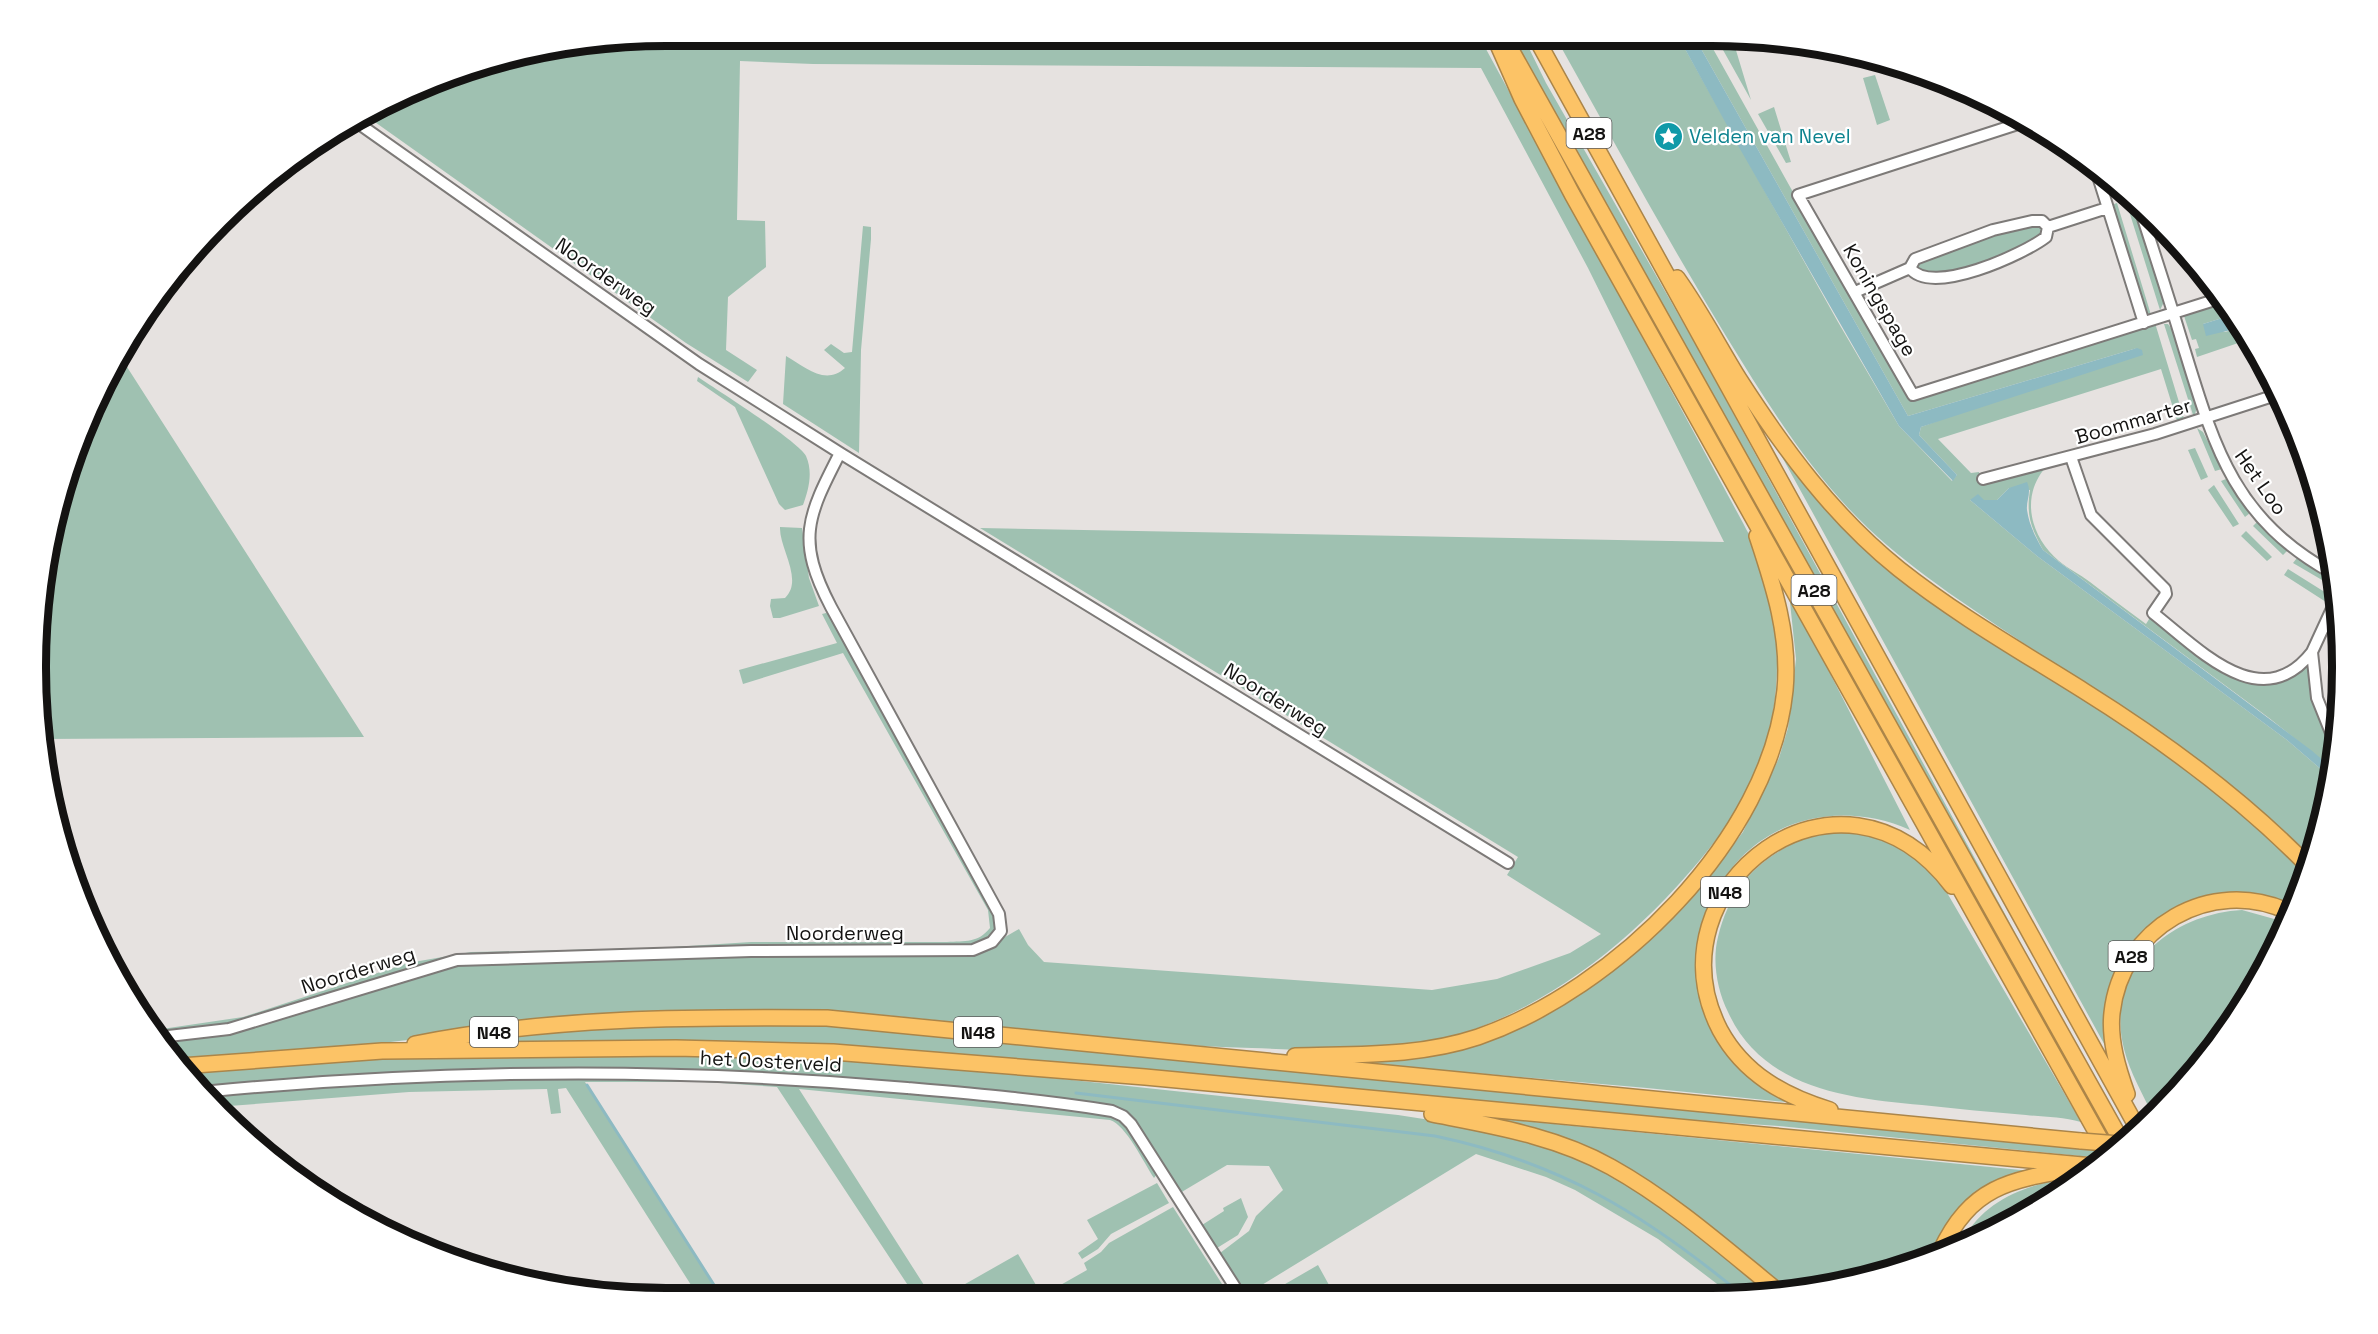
<svg xmlns="http://www.w3.org/2000/svg" width="2378" height="1334" font-family="'Space Grotesk',sans-serif">
<style>
.green{fill:#9fc1b1}
.water{fill:#8dbac2}
.lines{fill:none;stroke-linecap:round;stroke-linejoin:round}
.stream{stroke:#8dbac2;stroke-width:3}
.minor-casing{stroke:#7d7a78;stroke-width:14}
.highway-casing{stroke:#ab8549;stroke-width:18}
.minor{stroke:#fff;stroke-width:10}
.highway{stroke:#fcc366;stroke-width:15}
.highway-bridge-casing{stroke:#ab8549;stroke-width:18;stroke-linecap:butt}
.highway-bridge{stroke:#fcc366;stroke-width:15}
.labels{text-anchor:middle;dominant-baseline:central;stroke-width:4.5;stroke-linejoin:round;paint-order:stroke}
.shield{fill:#fff;stroke:#5a5a59;stroke-width:1.5}
.shield-label{font-size:18px;font-weight:bold;fill:#141312}
.culture-label{font-size:20px;fill:#0d838f;stroke:#fff;text-anchor:start}
.street-label{font-size:20px;fill:#141312;stroke:#fff}
.rim{fill:none;stroke:#141312;stroke-width:8}
</style>
<rect width="100%" height="100%" fill="#e6e2e0"/>
<!-- green -->
<path class="green" d="M 1716,37 L 1732,37 L 1751,100 L 1718,41 Z
M 1480,38 L 1743,523 C 1751,539 1764,558 1769,576 C 1772,588 1772,602 1774,615 C 1784,697 1770,769 1719,836 C 1648,929 1553,1010 1438,1041 C 1379,1057 1313,1050 1252,1048 C 1086,1045 920,1009 753,1009 C 628,1009 505,1029 382,1043 C 313,1051 244,1053 176,1060 L 162,1040 L 212,1035 L 423,971 L 479,962 L 981,951 L 1019,929 L 1028,945 L 1044,962 L 1432,990 L 1497,979 L 1570,953 L 1601,934 L 1507,875 L 1518,857 L 980,528 L 1724,542 L 1588,268 L 1481,68 L 813,64 L 740,61 L 737,220 L 765,221 L 766,267 L 728,297 L 726,350 L 757,370 L 748,382 L 686,343 L 365,115 C 432,74 508,59 584,41 Z
M 1512,38 L 1524,38 L 1546,83 L 1701,354 L 2024,949 Z
M 1556,38 L 1679,38 L 1838,322 L 1899,426 L 1952,481 L 1957,475 L 1919,435 L 1921,427 L 2137,348 L 1908,416 L 1695,38 L 1707,38 L 1909,400 L 2155,323 L 2185,422 L 2178,424 L 2161,369 L 1938,439 L 1971,473 L 1979,472 L 1982,481 L 2046,467 C 2020,496 2030,537 2059,561 C 2068,569 2080,574 2090,582 C 2108,596 2127,610 2146,624 L 2151,616 C 2192,647 2255,717 2306,665 L 2310,668 L 2315,705 L 2336,753 L 2332,768 L 2269,718 L 2043,550 C 2031,527 2026,516 2030,490 L 2009,488 L 1997,500 L 1970,500 L 2037,556 L 2287,740 L 2330,777 L 2311,860 C 2228,776 2131,714 2034,650 C 1977,612 1918,575 1868,528 C 1809,472 1768,404 1726,336 C 1666,238 1612,138 1556,38 Z
M 1875,75 L 1890,120 L 1877,125 L 1863,78 Z
M 1774,107 L 1791,162 L 1786,163 L 1758,114 Z
M 2124,195 L 2129,195 L 2164,302 L 2160,310 Z
M 2117,203 L 2151,315 L 2144,311 L 2111,205 Z
M 2034,225 L 2041,227 L 2042,234 C 2005,259 1966,271 1922,274 L 1915,264 L 1976,240 Z
M 863,226 L 871,227 L 871,239 L 861,350 L 859,453 L 783,404 L 786,356 C 805,367 825,386 845,368 L 824,350 L 831,344 L 844,353 L 852,352 Z
M 2224,302 L 2232,315 L 2203,324 L 2225,332 L 2239,328 L 2247,340 L 2197,357 L 2195,349 L 2199,348 L 2196,339 L 2192,340 L 2184,316 Z
M 2164,324 L 2168,324 L 2173,331 L 2197,407 L 2194,418 Z
M 120,356 L 364,737 L 41,739 C 25,612 55,467 120,356 Z
M 698,377 C 717,390 798,441 806,456 C 813,472 809,489 803,505 L 785,510 L 779,504 L 735,407 L 697,381 Z
M 1764,424 L 1865,545 L 2107,711 L 2236,806 L 2307,873 L 2291,908 L 2237,894 L 2149,926 L 2133,943 L 2121,962 L 2112,983 L 2108,1051 Z
M 2197,428 L 2203,432 L 2222,469 L 2215,471 Z
M 2195,448 L 2208,477 L 2201,480 L 2188,450 Z
M 2226,479 L 2250,513 L 2245,517 L 2221,481 Z
M 2214,485 L 2239,524 L 2233,527 L 2208,490 Z
M 2257,522 L 2288,550 L 2283,555 L 2253,526 Z
M 780,527 L 802,528 L 809,578 L 819,606 L 780,618 L 773,618 L 770,606 L 771,599 L 785,598 C 804,580 779,548 780,527 Z
M 2246,531 L 2272,557 L 2267,561 L 2241,536 Z
M 2297,558 L 2333,580 L 2334,587 L 2293,563 Z
M 2288,569 L 2331,596 L 2326,602 L 2284,575 Z
M 1789,593 L 1910,830 C 1834,796 1746,823 1712,901 C 1704,919 1698,938 1698,958 C 1699,974 1703,1006 1712,1020 C 1717,1028 1728,1036 1735,1043 C 1755,1063 1776,1083 1796,1103 L 1647,1088 L 1393,1066 L 1342,1065 L 1345,1061 L 1422,1058 L 1451,1052 L 1632,954 L 1705,882 L 1743,832 L 1779,758 L 1788,728 L 1796,659 Z
M 826,613 L 831,615 L 993,912 C 1000,930 992,936 977,946 L 489,956 L 229,1026 L 158,1035 L 155,1030 L 243,1017 L 408,963 L 471,952 L 657,948 L 751,942 L 947,942 C 965,941 978,943 990,928 L 988,910 L 843,653 L 743,684 L 739,670 L 837,643 L 822,614 Z
M 1821,832 L 1870,832 L 1929,862 L 2081,1122 C 2063,1117 2044,1117 2026,1115 C 1992,1112 1957,1109 1922,1105 C 1848,1098 1763,1089 1728,1012 C 1717,990 1712,961 1718,937 C 1732,879 1767,851 1821,832 Z
M 2242,910 L 2285,922 L 2257,983 L 2153,1116 C 2143,1094 2130,1073 2124,1049 C 2104,970 2169,914 2242,910 Z
M 702,1021 L 821,1023 L 2093,1144 L 2100,1158 L 1779,1126 L 1512,1108 L 1071,1065 L 461,1046 L 460,1040 Z
M 581,1050 L 905,1062 L 1398,1115 C 1458,1124 1519,1134 1576,1157 C 1649,1187 1710,1245 1771,1293 L 1729,1293 L 1658,1239 L 1575,1190 L 1546,1177 L 1476,1154 L 1247,1294 L 1220,1253 L 1249,1231 L 1256,1216 L 1283,1190 L 1269,1166 L 1227,1165 L 1180,1193 L 1122,1112 L 701,1072 L 199,1089 L 184,1072 L 322,1061 Z
M 693,1077 L 970,1097 L 1111,1114 L 1122,1120 L 1157,1174 L 1154,1178 C 1144,1163 1126,1125 1110,1120 L 799,1089 L 931,1296 L 915,1296 L 777,1087 L 705,1082 L 585,1082 L 721,1296 L 698,1296 L 566,1088 L 558,1089 L 561,1113 L 551,1114 L 547,1089 L 409,1092 L 216,1107 L 204,1095 L 407,1079 Z
M 1474,1116 L 2031,1171 L 1965,1203 L 1943,1231 L 1930,1257 L 1914,1264 L 1788,1293 L 1636,1175 Z
M 2075,1177 L 2078,1178 L 2061,1192 L 1963,1240 C 1986,1197 2030,1184 2075,1177 Z
M 1157,1183 L 1169,1203 L 1111,1234 L 1098,1249 L 1082,1259 L 1078,1253 L 1098,1239 L 1087,1220 Z
M 1241,1198 L 1248,1217 L 1238,1235 L 1217,1248 L 1202,1225 L 1224,1211 L 1223,1208 Z
M 1173,1207 L 1229,1295 L 944,1296 L 1018,1254 L 1040,1292 L 1057,1287 L 1087,1270 L 1084,1263 L 1101,1252 L 1109,1243 Z
M 1318,1265 L 1334,1294 L 1268,1294 Z"/>
<!-- water -->
<path class="water" d="M 1679,38 L 1695,38 L 1908,416 L 2137,348 L 2142,350 L 2143,355 L 1921,427 L 1919,435 L 1957,475 L 1953,481 L 1899,426 L 1740,149 Z
M 2232,315 L 2239,328 L 2206,336 L 2203,324 Z
M 2027,482 C 2032,493 2026,500 2027,510 C 2029,525 2036,538 2043,550 L 2311,750 L 2332,768 L 2330,777 L 2287,740 L 2037,556 L 1970,500 L 1978,494 L 1984,500 L 1997,500 L 2009,488 Z"/>
<g class="lines">
<!-- stream -->
<path class="stream" d="M 587,1085 L 721,1296
M 1076,1093 L 1435,1136 C 1559,1162 1643,1213 1740,1293"/>
<defs>
<path id="minor" d="M 2027,121 L 1798,195 L 1913,395 L 2221,298
M 2096,170 L 2144,323
M 2139,206 C 2154,252 2169,298 2183,345 C 2214,446 2233,518 2332,573
M 1910,268 C 1931,297 2024,254 2046,237 L 2048,227
M 1855,292 L 1910,268 L 1915,259 L 1993,230 L 2032,221 L 2042,221 L 2048,227 L 2107,208
M 840,453 L 1508,863
M 2071,457 L 2091,515 L 2165,589 L 2166,594 L 2153,613 C 2199,649 2261,717 2312,652
M 1983,479 L 2155,434 L 2279,394
M 2336,600 L 2312,652 L 2317,698 L 2337,748
M 160,1037 L 229,1029 L 457,960 L 751,951 L 973,950 L 992,942 L 1001,931 L 999,914 L 831,607 C 796,540 807,517 840,453 L 699,364 L 355,121
M 202,1092 C 437,1069 671,1067 907,1088 C 975,1094 1044,1100 1112,1111 L 1123,1116 L 1131,1124 L 1240,1295"/>
<path id="highway" d="M 1495,38 L 1522,99 L 1572,194 L 2108,1153
M 1536,38 L 2138,1129
M 1506,41 L 2122,1142
M 1677,278 C 1700,310 1718,345 1739,379 C 1784,449 1833,516 1899,569 C 1957,615 2022,652 2084,691 C 2164,741 2243,799 2309,867
M 415,1044 C 551,1017 689,1017 827,1018 L 2081,1141
M 1295,1056 C 1357,1054 1418,1057 1478,1037 C 1615,990 1770,839 1785,690 C 1790,636 1774,587 1757,536
M 181,1066 L 382,1051 L 676,1048 L 833,1052 L 1145,1077 L 2093,1166
M 2127,1094 C 2118,1069 2109,1040 2112,1013 C 2121,928 2211,875 2289,912
M 1830,1110 C 1784,1096 1744,1074 1720,1030 C 1646,887 1840,738 1952,886
M 1432,1114 C 1493,1126 1556,1136 1611,1167 C 1672,1201 1726,1249 1780,1293
M 1940,1252 C 1971,1186 2009,1180 2075,1169"/>
</defs>
<!-- minor casing -->
<use href="#minor" class="minor-casing"/>
<!-- highway casing -->
<use href="#highway" class="highway-casing"/>
<!-- minor -->
<use href="#minor" class="minor"/>
<!-- highway -->
<use href="#highway" class="highway"/>
<defs>
<path id="highway-bridge" d="M 2081,1141 L 2119,1144"/>
</defs>
<!-- highway-bridge casing -->
<use href="#highway-bridge" class="highway-bridge-casing"/>
<!-- highway-bridge -->
<use href="#highway-bridge" class="highway-bridge"/>
</g>
<!-- icons -->
<defs>
<symbol id="sight-disc" viewBox="-11 -11 22 22"><circle r="9.5" fill="#0f9aa8" stroke="#fff"/><path d="M0-6L1.8-2.2L6-1.7L2.9 1.2L3.7 5.4L0 3.3L-3.7 5.4L-2.9 1.2L-6-1.7L-1.8-2.2Z" fill="#fff"/></symbol>
</defs>
<g fill-rule="evenodd">
<use href="#sight-disc" x="1652" y="120" width="33" height="33"/>
</g>
<g class="labels">
<!-- shield labels -->
<g class="shield">
<rect x="1566.5" y="118" width="45" height="30" rx="4.5"/>
<rect x="1791.5" y="575" width="45" height="30" rx="4.5"/>
<rect x="1701" y="877" width="48" height="30" rx="4.5"/>
<rect x="2108.5" y="941" width="45" height="30" rx="4.5"/>
<rect x="470" y="1017" width="48" height="30" rx="4.5"/>
<rect x="954" y="1017" width="48" height="30" rx="4.5"/>
</g>
<g class="shield-label">
<text x="1589" y="133">A28</text>
<text x="1814" y="590">A28</text>
<text x="1725" y="892">N48</text>
<text x="2131" y="956">A28</text>
<text x="494" y="1032">N48</text>
<text x="978" y="1032">N48</text>
</g>
<!-- culture labels -->
<g class="culture-label">
<text x="1689" y="136">Velden van Nevel</text>
</g>
<!-- street labels -->
<g class="street-label">
<text transform="translate(606 276) rotate(35)">Noorderweg</text>
<text transform="translate(1880 300) rotate(60)">Koningspage</text>
<text transform="translate(2133 421) rotate(-16)">Boommarter</text>
<text transform="translate(2261 482) rotate(55)">Het Loo</text>
<text transform="translate(1276 699) rotate(32)">Noorderweg</text>
<text x="845" y="933">Noorderweg</text>
<text transform="translate(358 970) rotate(-17)">Noorderweg</text>
<text transform="translate(771 1061) rotate(3)">het Oosterveld</text>
</g>
</g>
<!-- crop -->
<path d="M0 0H2378V1334H0ZM666 46H1712A620 620 0 0 1 2332 666V668A620 620 0 0 1 1712 1288H666A620 620 0 0 1 46 668V666A620 620 0 0 1 666 46Z" fill="#fff" fill-rule="evenodd"/>
<path class="rim" d="M666 46H1712A620 620 0 0 1 2332 666V668A620 620 0 0 1 1712 1288H666A620 620 0 0 1 46 668V666A620 620 0 0 1 666 46Z"/>
</svg>
